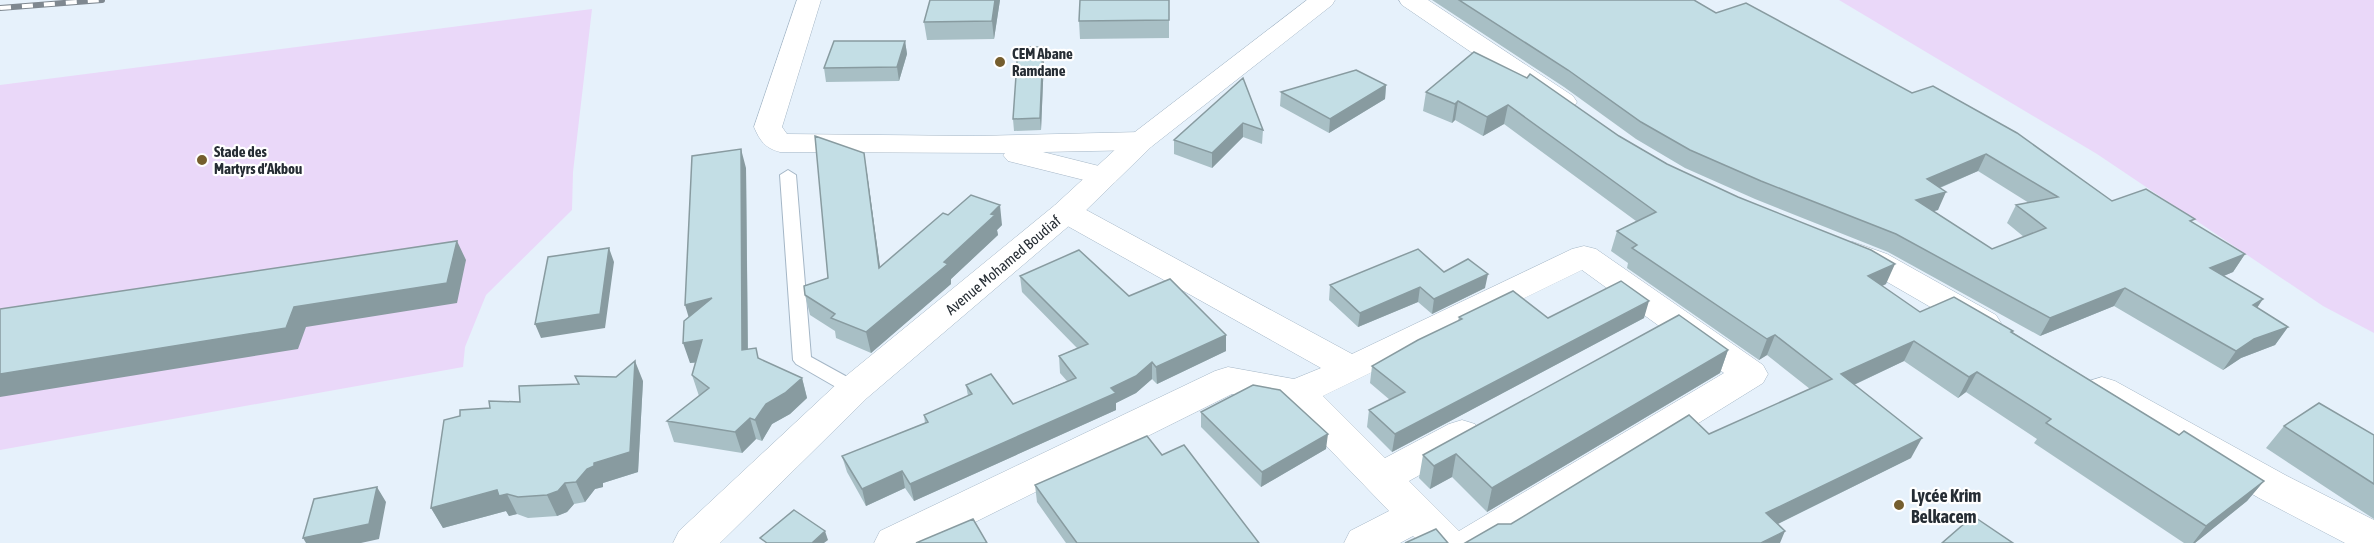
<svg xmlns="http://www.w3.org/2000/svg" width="2374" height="543" font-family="'Asap Condensed',sans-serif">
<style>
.green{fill:#ead8f9}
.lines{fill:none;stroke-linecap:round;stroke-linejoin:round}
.service-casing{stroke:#a4b6c6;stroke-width:2}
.minor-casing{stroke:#a4b6c6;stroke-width:1}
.tertiary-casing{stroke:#a4b6c6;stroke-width:1}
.service{fill:#fff;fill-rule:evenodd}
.minor{fill:#fff;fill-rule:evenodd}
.tertiary{fill:#fff;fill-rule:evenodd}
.rail-casing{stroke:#7f8890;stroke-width:6}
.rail{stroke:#fff;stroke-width:4;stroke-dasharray:11;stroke-linecap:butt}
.wall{fill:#a8bfc5;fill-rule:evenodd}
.shaded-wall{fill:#889ba0}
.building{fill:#c3dee5;stroke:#889ba0;stroke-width:1.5;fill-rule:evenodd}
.poi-dot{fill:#755e2e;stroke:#fff;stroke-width:2}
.labels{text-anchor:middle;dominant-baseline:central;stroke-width:4.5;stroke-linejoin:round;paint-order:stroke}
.poi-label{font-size:15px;font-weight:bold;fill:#262d34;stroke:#fff;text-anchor:start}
.street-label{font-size:15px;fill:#262d34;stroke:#fff}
.near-poi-label{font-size:18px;font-weight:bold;fill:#262d34;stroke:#fff;text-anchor:start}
</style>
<rect width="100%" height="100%" fill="#e6f1fb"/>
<!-- green -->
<path class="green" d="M 1839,0 L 2374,0 L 2374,333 L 2323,306 L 2097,154 Z
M 592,9 L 573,172 L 572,210 L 486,295 L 465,347 L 463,367 L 0,450 L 0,85 Z"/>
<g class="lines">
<defs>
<path id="service" d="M 788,170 L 796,175 L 811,357 L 860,384 L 863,389 L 860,394 L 854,395 L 848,394 L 796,364 L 793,360 L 780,175 Z"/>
<path id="minor" d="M 797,0 L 821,0 L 782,127 L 787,134 L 976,136 L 1141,132 L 1151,135 L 1156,141 L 1151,147 L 1141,150 L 1043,152 L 1115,170 L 1119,176 L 1115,182 L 1104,185 L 1008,161 L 1003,155 L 1005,153 L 780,152 C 765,148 760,141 754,127 Z
M 1066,203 L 1077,205 L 1352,354 L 1572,249 L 1584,246 L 1596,249 L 1763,365 L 1768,374 L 1763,383 L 1505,543 L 1420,543 L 1413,536 L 1400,543 L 1344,543 L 1350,531 L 1389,511 L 1286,404 L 1232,394 L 933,543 L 874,543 L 880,531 L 1215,371 L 1228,367 L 1294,379 L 1321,368 L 1055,219 L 1050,212 L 1055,205 ZM 1582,270 L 1724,373 L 1459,531 L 1409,481 L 1475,444 L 1481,434 L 1475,424 L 1462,420 L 1449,424 L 1385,458 L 1323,396 Z"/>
<path id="tertiary" d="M 1307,0 L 1335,0 L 1332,5 L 1151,147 L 1077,219 L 867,398 L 720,543 L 673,543 L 679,531 L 841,380 L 1055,205 L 1131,135 Z
M 1399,0 L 1428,0 L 1573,96 L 1577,102 L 1573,108 L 1563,110 L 1553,108 L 1402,5 Z
M 1853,242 L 1887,254 L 1996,315 L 2001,323 L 1996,331 L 1984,335 L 1972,331 L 1863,268 L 1842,259 L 1837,252 L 1842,245 Z
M 2102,377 L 2115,381 L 2287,476 L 2374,520 L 2374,543 L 2345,543 L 2259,498 L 2089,399 L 2084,390 L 2089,381 Z"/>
</defs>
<!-- service casing -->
<use href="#service" class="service-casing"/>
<!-- minor casing -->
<use href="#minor" class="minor-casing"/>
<!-- tertiary casing -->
<use href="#tertiary" class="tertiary-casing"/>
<!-- service -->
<use href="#service" class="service"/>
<!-- minor -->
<use href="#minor" class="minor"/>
<!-- tertiary -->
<use href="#tertiary" class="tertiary"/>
<defs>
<path id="rail" d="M 0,8 L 102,0"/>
</defs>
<!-- rail casing -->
<use href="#rail" class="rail-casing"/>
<!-- rail -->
<use href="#rail" class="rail"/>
</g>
<!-- wall -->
<path class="wall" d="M 930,0 L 1000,0 L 994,39 L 927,40 L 924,22 Z
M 1169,0 L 1169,38 L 1080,39 L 1079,21 Z
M 1432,0 L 1694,0 L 1716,13 L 2112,201 L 2193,223 L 2245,254 L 2233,272 L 2223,276 L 2258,308 L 2288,327 L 2275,345 L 2241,358 L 2223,370 L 2114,306 L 2040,336 L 1888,252 L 1755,199 L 1685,168 L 1636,139 L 1564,87 ZM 1978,171 L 2029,203 L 2016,205 L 2007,223 L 2024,237 L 1992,249 L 1933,211 L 1938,210 L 1940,188 Z
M 905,41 L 907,54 L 899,81 L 826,82 L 824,68 Z
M 1043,47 L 1044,59 L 1041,130 L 1014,131 L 1013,119 Z
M 1474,52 L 1667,164 L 1886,284 L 1882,286 L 1920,312 L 2013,331 L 2012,332 L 2179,435 L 2264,481 L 2247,501 L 2195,543 L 2184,543 L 2034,443 L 2037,439 L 1966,392 L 1958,398 L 1904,361 L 1854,385 L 1911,458 L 1778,524 L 1511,524 L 1810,389 L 1767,355 L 1759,360 L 1627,268 L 1628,263 L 1611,251 L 1617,231 L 1636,221 L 1504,124 L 1483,136 L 1455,120 L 1452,123 L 1423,111 L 1426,92 Z
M 1243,78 L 1263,130 L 1262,144 L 1243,137 L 1212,168 L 1174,154 L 1174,140 Z
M 1386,85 L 1385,99 L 1329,133 L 1280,106 L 1281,92 Z
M 746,168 L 748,349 L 760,359 L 802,378 L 807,398 L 790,414 L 772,424 L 762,441 L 756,439 L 742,453 L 674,442 L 667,421 L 699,396 L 692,375 L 695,363 L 690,363 L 689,317 Z
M 867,173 L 880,267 L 948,215 L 1002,225 L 997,230 L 998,235 L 951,279 L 951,284 L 871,353 L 836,338 L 835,331 L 810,315 L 805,295 L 828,278 Z
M 1444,272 L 1485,288 L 1432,314 L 1418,302 L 1358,327 L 1329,300 L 1330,285 Z
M 1020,276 L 1129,296 L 1226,335 L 1226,351 L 1157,384 L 1152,379 L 1136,393 L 1116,403 L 1116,410 L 914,501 L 905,488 L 866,506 L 847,472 L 842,456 L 925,423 L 924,415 L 968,396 L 966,385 L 1013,404 L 1067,381 L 1060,373 L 1059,356 L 1077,348 L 1022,292 Z
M 1459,317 L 1548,318 L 1644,318 L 1392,452 L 1367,427 L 1369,410 L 1390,400 L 1370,383 L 1372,366 L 1458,321 Z
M 1728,350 L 1720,373 L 1487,512 L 1452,477 L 1430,489 L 1419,478 L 1423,455 Z
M 575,376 L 643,381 L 638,472 L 603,483 L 603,487 L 595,489 L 585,502 L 574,504 L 567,512 L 557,516 L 528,518 L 517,514 L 509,516 L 506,511 L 443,528 L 431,508 L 520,402 L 578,384 Z
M 1201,412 L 1326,449 L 1261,487 L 1201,427 Z
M 2284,426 L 2374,435 L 2374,519 L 2266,448 Z
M 1162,455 L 1259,543 L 1066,543 L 1037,502 L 1035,485 Z"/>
<!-- shaded-wall -->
<path class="shaded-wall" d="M 995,0 L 1000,0 L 994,39 L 992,21 Z
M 905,41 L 907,54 L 899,81 L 897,67 Z
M 1043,47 L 1044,59 L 1041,130 L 1040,118 Z
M 1386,85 L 1385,99 L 1329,133 L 1330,119 Z
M 1458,101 L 1455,120 L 1452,123 L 1455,104 Z
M 1508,105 L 1504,124 L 1483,136 L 1487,117 Z
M 1243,123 L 1243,137 L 1212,168 L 1212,153 Z
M 741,149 L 746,168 L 748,370 L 742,350 Z
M 864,153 L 867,173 L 883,288 L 879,268 Z
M 1986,154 L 1978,171 L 1920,196 L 1927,179 Z
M 1946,192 L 1938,210 L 1908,218 L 1916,200 Z
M 1000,205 L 1002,225 L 997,230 L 998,235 L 951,279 L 951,284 L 871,353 L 866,332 L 944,262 Z
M 457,241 L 466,260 L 457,303 L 306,327 L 298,349 L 0,397 L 0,374 L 294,307 Z
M 609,248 L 614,262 L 605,328 L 541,338 L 535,324 Z
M 2245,254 L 2233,272 L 2198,287 L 2210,268 Z
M 1895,264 L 1886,284 L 1859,297 L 1868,276 Z
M 1488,274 L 1485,288 L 1432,314 L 1434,299 Z
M 1420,287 L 1418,302 L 1358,327 L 1360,313 Z
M 2125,288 L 2114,306 L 2040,336 L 2050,318 Z
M 712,298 L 691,325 L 685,305 Z
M 2263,299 L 2251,317 L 2253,305 Z
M 1649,301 L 1644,318 L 1392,452 L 1395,434 Z
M 2288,327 L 2275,345 L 2241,358 L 2223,370 L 2236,351 L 2254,339 Z
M 1226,335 L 1226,351 L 1157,384 L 1156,367 Z
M 1775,335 L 1767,355 L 1759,360 L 1767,339 Z
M 702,340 L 708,360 L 690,363 L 683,343 Z
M 1914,341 L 1904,361 L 1832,395 L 1841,374 Z
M 1728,350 L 1720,373 L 1487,512 L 1492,488 Z
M 635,361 L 643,381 L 638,472 L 603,483 L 603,487 L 595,489 L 585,502 L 576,482 L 587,469 Z
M 1152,362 L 1152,379 L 1136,393 L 1116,403 L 1116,410 L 914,501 L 910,484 L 1111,388 Z
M 1977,372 L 1966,392 L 1958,398 L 1969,377 Z
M 802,378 L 807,398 L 790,414 L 772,424 L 762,441 L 755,420 L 766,404 Z
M 750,418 L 756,439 L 742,453 L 735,432 Z
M 1328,434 L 1326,449 L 1261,487 L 1262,472 Z
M 1922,438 L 1911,458 L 1757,534 L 1766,513 Z
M 1456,454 L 1452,477 L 1430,489 L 1434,466 Z
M 902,471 L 905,488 L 866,506 L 862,489 Z
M 2264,481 L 2247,501 L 2195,543 L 2193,543 L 2206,526 Z
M 565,483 L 574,504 L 567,512 L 557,516 L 547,495 Z
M 377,487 L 386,502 L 379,539 L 361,543 L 306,543 L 303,538 Z
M 497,490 L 507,494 L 517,514 L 509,516 L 506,511 L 443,528 L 431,508 Z
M 825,531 L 828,540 L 824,543 L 812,543 Z
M 1785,531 L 1780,543 L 1761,543 Z"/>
<!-- building -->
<path class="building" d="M 930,0 L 995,0 L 992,21 L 924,22 Z
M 1080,0 L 1169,0 L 1169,20 L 1079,21 Z
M 1459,0 L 1694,0 L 1716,13 L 1746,3 L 1912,93 L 1933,86 L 2017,133 L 2112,201 L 2146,189 L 2195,219 L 2190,221 L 2245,254 L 2210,268 L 2263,299 L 2253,305 L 2288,327 L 2254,339 L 2236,351 L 2125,288 L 2050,318 L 1896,234 L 1761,181 L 1690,150 L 1641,122 L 1568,70 ZM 1986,154 L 2058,197 L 2016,205 L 2046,228 L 1992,249 L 1916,200 L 1946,192 L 1927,179 Z
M 834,41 L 905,41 L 897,67 L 824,68 Z
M 1018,47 L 1043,47 L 1040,118 L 1013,119 Z
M 1474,52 L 1527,78 L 1530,74 L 1619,136 L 1667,164 L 1738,197 L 1871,250 L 1895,264 L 1868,276 L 1920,312 L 1954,297 L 2013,331 L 2011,332 L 2179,435 L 2184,431 L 2264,481 L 2206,526 L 2046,423 L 2051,419 L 1977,372 L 1969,377 L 1914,341 L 1841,374 L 1922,438 L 1766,513 L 1785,531 L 1761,543 L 1465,543 L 1498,524 L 1511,524 L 1689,415 L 1709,434 L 1832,379 L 1775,335 L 1767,339 L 1632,248 L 1637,245 L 1617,231 L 1656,212 L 1508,105 L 1487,117 L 1458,101 L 1455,104 L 1426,92 Z
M 1356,70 L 1386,85 L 1330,119 L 1281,92 Z
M 1243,78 L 1263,130 L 1243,123 L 1212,153 L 1174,140 Z
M 815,136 L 864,153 L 879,268 L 943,213 L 948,215 L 971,195 L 1000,205 L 991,214 L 995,215 L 944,262 L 948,264 L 866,332 L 831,318 L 835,314 L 805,295 L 804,286 L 828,278 Z
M 741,149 L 742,350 L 756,348 L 758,358 L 802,378 L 785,393 L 766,404 L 755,420 L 750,418 L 735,432 L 667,421 L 709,388 L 692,375 L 702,340 L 683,343 L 684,321 L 712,298 L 685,305 L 692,156 Z
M 457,241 L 447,283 L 294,307 L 286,328 L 0,374 L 0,309 Z
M 609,248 L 600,314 L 535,324 L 548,257 Z
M 1418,249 L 1444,272 L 1468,259 L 1488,274 L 1434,299 L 1420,287 L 1360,313 L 1330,285 Z
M 1079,250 L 1129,296 L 1170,279 L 1226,335 L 1156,367 L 1152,362 L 1136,376 L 1111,388 L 1116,393 L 910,484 L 902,471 L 862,489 L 842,456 L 928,422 L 924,415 L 972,394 L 966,385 L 991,374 L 1013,404 L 1076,378 L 1059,356 L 1088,344 L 1020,276 Z
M 1621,281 L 1649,301 L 1395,434 L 1369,410 L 1405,392 L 1372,366 L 1418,340 L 1462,319 L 1459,317 L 1513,291 L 1548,318 Z
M 1679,315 L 1728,350 L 1492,488 L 1456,454 L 1434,466 L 1423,455 Z
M 635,361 L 630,452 L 594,463 L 594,466 L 587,469 L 576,482 L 565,483 L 558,491 L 547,495 L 518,497 L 507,494 L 499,496 L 497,490 L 431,508 L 444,420 L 460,416 L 460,410 L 490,408 L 489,401 L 520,402 L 519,386 L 579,384 L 575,376 L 616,377 Z
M 1253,385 L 1280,390 L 1328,434 L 1262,472 L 1201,412 Z
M 2319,403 L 2374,435 L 2374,484 L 2284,426 Z
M 1147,436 L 1162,455 L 1184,445 L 1259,543 L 1077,543 L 1035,485 Z
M 377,487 L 369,524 L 303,538 L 314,499 Z
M 794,510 L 825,531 L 812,543 L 767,543 L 760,538 Z
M 1973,516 L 2013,543 L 1942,543 Z
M 973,519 L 987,543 L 916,543 Z
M 1436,529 L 1448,543 L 1405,543 Z"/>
<!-- markers -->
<g class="poi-dot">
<circle cx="1000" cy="62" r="6"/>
<circle cx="202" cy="160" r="6"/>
<circle cx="1899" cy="505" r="6"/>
</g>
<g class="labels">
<!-- poi labels -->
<g class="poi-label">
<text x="1012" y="53">CEM Abane<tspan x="1012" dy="17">Ramdane</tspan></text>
<text x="214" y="151">Stade des<tspan x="214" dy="17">Martyrs d’Akbou</tspan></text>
</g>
<!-- street labels -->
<g class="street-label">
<text transform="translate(1003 265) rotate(-40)">Avenue Mohamed Boudiaf</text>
</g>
<!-- near-poi labels -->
<g class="near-poi-label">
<text x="1911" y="495">Lycée Krim<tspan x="1911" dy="21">Belkacem</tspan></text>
</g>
</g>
</svg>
